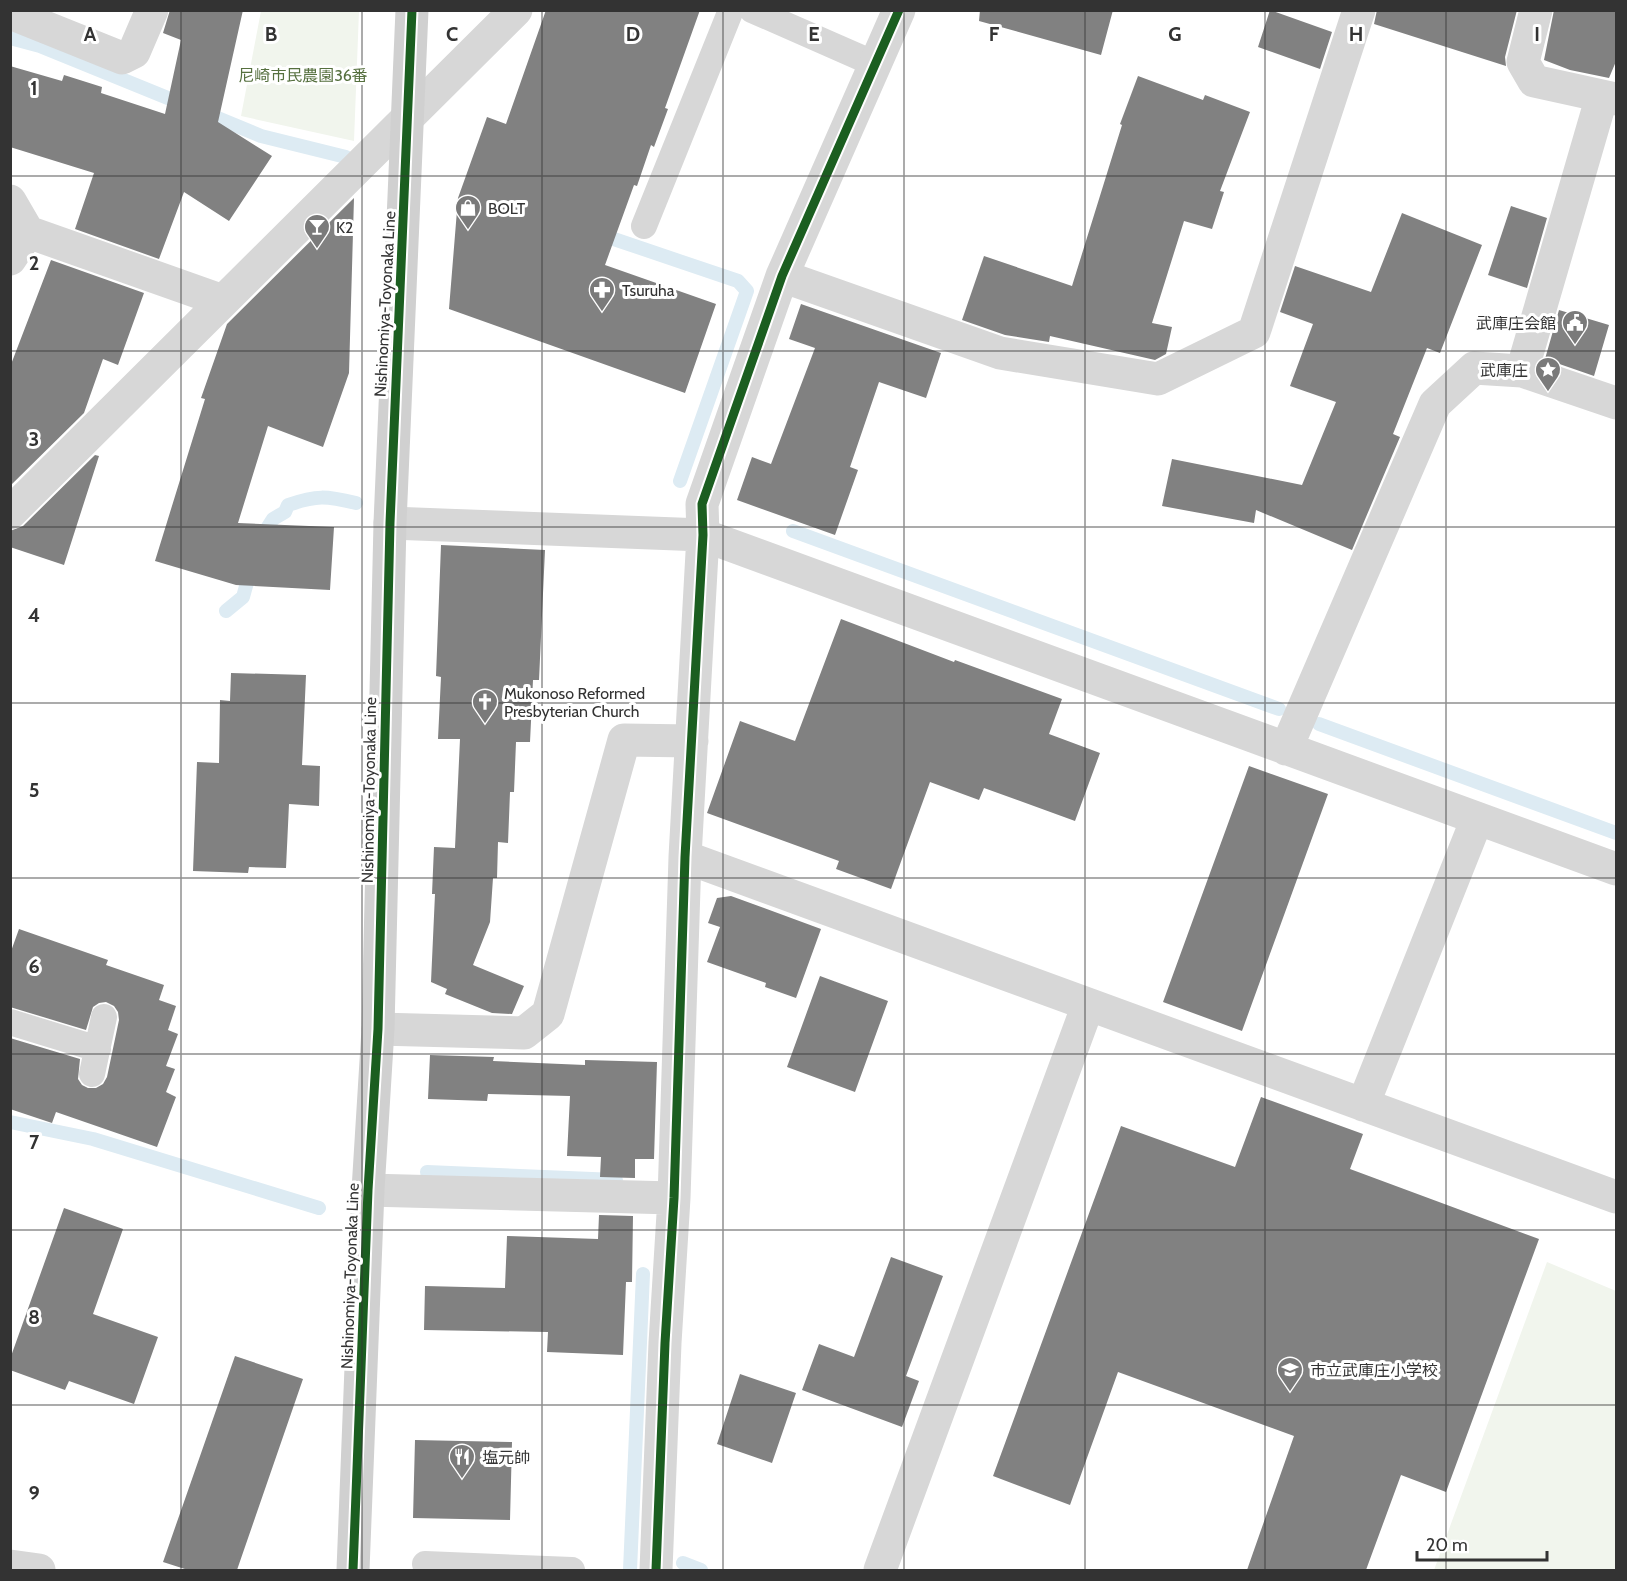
<svg xmlns="http://www.w3.org/2000/svg" width="1627" height="1581" font-family="Cabin,'Noto Sans JP',sans-serif">
<style>
.green{fill:#f1f5ed}
.lines{fill:none;stroke-linecap:round;stroke-linejoin:round}
.stream{stroke:#ddebf3;stroke-width:14}
.building{fill:#818181}
.service{stroke:#d7d7d7;stroke-width:26}
.minor{stroke:#d7d7d7;stroke-width:33}
.secondary{stroke:#d0d0d0;stroke-width:33}
.cycleway-casing{stroke:#fff;stroke-width:13}
.cycleway{stroke:#1b5e20;stroke-width:9}
.grid{fill:none;stroke:#333;stroke-width:1.5;stroke-opacity:0.55}
.labels{text-anchor:middle;dominant-baseline:central;stroke-width:6;stroke-linejoin:round;paint-order:stroke}
.park-label{font-size:16px;fill:#56703f;stroke:#fff}
.poi-label{font-size:16px;fill:#333;stroke:#fff;text-anchor:start}
.street-label{font-size:16px;fill:#333;stroke:#fff}
.grid-label{font-size:20px;text-anchor:middle;font-weight:bold;fill:#333;stroke:#fff;stroke-width:6;stroke-linejoin:round;paint-order:stroke}
</style>
<rect width="100%" height="100%" fill="#fff"/>
<!-- green -->
<path class="green" d="M 261,11 L 359,11 L 354,141 L 241,116 Z
M 1547,1262 L 1616,1291 L 1616,1570 L 1434,1570 Z"/>
<g class="lines">
<!-- stream -->
<path class="stream" d="M 10,38 L 40,46 L 185,105
M 203,112 L 261,136 L 346,157
M 599,234 L 738,281 L 747,291 L 680,481
M 793,531 L 1279,709
M 259,541 L 273,519 L 285,512 L 288,505 C 317,495 326,496 356,503
M 226,611 L 243,597 L 251,568
M 1319,724 L 1616,833
M 10,1122 L 93,1139 L 319,1208
M 427,1172 L 616,1180
M 683,1563 L 701,1570
M 630,1570 L 643,1274"/>
</g>
<!-- building -->
<path class="building" d="M 170,10 L 243,10 L 218,122 L 272,156 L 229,221 L 184,192 L 159,259 L 75,229 L 94,173 L 10,147 L 10,66 L 62,81 L 64,75 L 102,87 L 101,93 L 165,114 L 181,40 L 163,33 Z
M 546,10 L 700,10 L 665,108 L 668,109 L 654,147 L 651,145 L 637,186 L 634,185 L 605,265 L 716,304 L 685,393 L 449,309 L 458,198 L 487,117 L 506,124 Z
M 980,10 L 1113,10 L 1101,55 L 979,21 Z
M 1270,10 L 1332,32 L 1320,69 L 1258,47 Z
M 1377,10 L 1517,10 L 1505,57 L 1506,66 L 1374,24 Z
M 1554,10 L 1617,10 L 1617,59 L 1609,78 L 1570,70 L 1544,60 Z
M 1138,76 L 1203,100 L 1205,95 L 1250,112 L 1220,191 L 1224,192 L 1212,229 L 1184,221 L 1152,323 L 1172,327 L 1166,354 L 1155,360 L 1050,336 L 1049,342 L 1005,335 L 962,320 L 984,256 L 1072,286 L 1122,125 L 1120,124 Z
M 354,198 L 349,373 L 323,447 L 268,426 L 238,523 L 334,527 L 330,590 L 236,585 L 155,561 L 205,399 L 201,398 L 227,324 Z
M 1511,206 L 1547,218 L 1527,288 L 1488,275 Z
M 1402,213 L 1482,245 L 1440,353 L 1427,348 L 1393,434 L 1400,437 L 1352,550 L 1256,510 L 1254,523 L 1162,506 L 1172,459 L 1302,485 L 1336,402 L 1290,386 L 1313,324 L 1280,312 L 1295,266 L 1371,292 Z
M 51,260 L 144,293 L 118,365 L 103,359 L 84,413 L 10,486 L 10,367 Z
M 801,304 L 941,353 L 926,398 L 879,382 L 850,467 L 858,470 L 835,535 L 737,500 L 752,457 L 771,464 L 815,348 L 789,339 Z
M 1559,310 L 1609,325 L 1594,376 L 1545,359 Z
M 95,455 L 99,456 L 64,565 L 10,547 L 10,531 L 23,526 Z
M 441,545 L 545,550 L 539,680 L 533,680 L 530,742 L 516,742 L 514,792 L 510,792 L 508,843 L 498,842 L 497,878 L 493,878 L 490,922 L 473,965 L 524,986 L 512,1014 L 492,1013 L 445,994 L 447,989 L 431,982 L 435,894 L 432,894 L 434,847 L 455,848 L 460,739 L 438,739 L 441,677 L 436,676 Z
M 841,619 L 954,662 L 955,660 L 1062,699 L 1049,734 L 1100,753 L 1075,821 L 984,788 L 979,800 L 930,782 L 891,889 L 836,869 L 839,861 L 707,813 L 740,721 L 795,741 Z
M 231,673 L 306,675 L 302,765 L 320,766 L 319,806 L 289,804 L 286,868 L 249,867 L 248,873 L 193,871 L 197,762 L 219,763 L 220,700 L 230,701 Z
M 1249,766 L 1328,794 L 1242,1031 L 1163,1002 Z
M 731,896 L 821,929 L 796,998 L 765,987 L 766,983 L 707,962 L 720,927 L 708,923 L 717,898 Z
M 19,929 L 108,960 L 106,965 L 164,985 L 159,1000 L 176,1006 L 168,1030 L 178,1034 L 166,1066 L 175,1069 L 166,1092 L 176,1097 L 157,1147 L 56,1112 L 52,1123 L 10,1109 L 10,1038 L 80,1059 L 78,1079 L 82,1085 L 88,1088 L 96,1088 L 103,1084 L 107,1077 L 119,1020 L 118,1012 L 114,1006 L 106,1002 L 99,1003 L 93,1007 L 86,1030 L 10,1007 L 10,954 Z
M 820,976 L 888,1001 L 855,1092 L 787,1067 Z
M 430,1055 L 494,1057 L 493,1061 L 585,1065 L 585,1060 L 657,1062 L 654,1159 L 635,1159 L 635,1178 L 600,1177 L 601,1157 L 567,1156 L 570,1096 L 488,1094 L 487,1101 L 428,1099 Z
M 1261,1097 L 1363,1134 L 1350,1169 L 1539,1239 L 1446,1492 L 1401,1475 L 1366,1570 L 1247,1570 L 1294,1436 L 1118,1372 L 1070,1505 L 993,1476 L 1121,1126 L 1235,1167 Z
M 64,1208 L 123,1229 L 93,1314 L 158,1337 L 134,1404 L 69,1381 L 65,1390 L 10,1370 L 10,1359 Z
M 599,1215 L 633,1216 L 632,1282 L 626,1282 L 623,1355 L 547,1352 L 548,1332 L 424,1330 L 425,1286 L 505,1288 L 507,1236 L 598,1239 Z
M 891,1257 L 943,1276 L 906,1376 L 919,1381 L 902,1427 L 802,1390 L 819,1344 L 854,1357 Z
M 235,1356 L 303,1379 L 237,1570 L 188,1570 L 163,1562 Z
M 740,1374 L 796,1393 L 772,1463 L 717,1444 Z
M 415,1440 L 512,1442 L 510,1520 L 413,1518 Z"/>
<g class="lines">
<!-- service -->
<path class="service" d="M 752,10 L 875,64
M 644,226 L 731,10
M 10,1022 L 98,1049
M 92,1074 L 104,1017
M 425,1564 L 572,1570"/>
<!-- minor -->
<path class="minor" d="M 1536,10 L 1523,62 L 1534,81 L 1616,99
M 10,13 L 122,58 L 134,52 L 152,10
M 10,201 L 28,232 L 10,259
M 28,232 L 223,301
M 782,276 L 1000,353 L 1158,379 L 1254,332 L 1359,10
M 1522,371 L 1602,96
M 10,513 L 516,10
M 390,523 L 703,535 L 1616,869
M 1286,749 L 1435,404 L 1474,368 L 1522,371 L 1616,403
M 685,857 L 1616,1197
M 378,1029 L 524,1033 L 548,1014 L 624,740 L 692,741
M 1363,1105 L 1477,819
M 368,1190 L 674,1198
M 10,1566 L 39,1570
M 656,1570 L 665,1343 L 674,1198 L 685,857 L 703,535 L 702,504 L 782,276 L 899,10
M 880,1570 L 1088,1005"/>
<!-- secondary -->
<path class="secondary" d="M 353,1570 L 368,1190 L 378,1029 L 390,523 L 412,10"/>
<defs>
<path id="cycleway" d="M 353,1570 L 368,1190 L 378,1029 L 390,523 L 412,10
M 656,1570 L 665,1343 L 674,1198 L 685,857 L 703,535 L 702,504 L 782,276 L 899,10"/>
</defs>
<!-- cycleway casing -->
<use href="#cycleway" class="cycleway-casing"/>
<!-- cycleway -->
<use href="#cycleway" class="cycleway"/>
</g>
<!-- grid -->
<path class="grid" d="M 181,10 L 181,1570M 362,10 L 362,1570M 542,10 L 542,1570M 723,10 L 723,1570M 904,10 L 904,1570M 1085,10 L 1085,1570M 1265,10 L 1265,1570M 1446,10 L 1446,1570M 10,176 L 1616,176M 10,351 L 1616,351M 10,527 L 1616,527M 10,703 L 1616,703M 10,878 L 1616,878M 10,1054 L 1616,1054M 10,1230 L 1616,1230M 10,1405 L 1616,1405"/>
<!-- icons -->
<defs>
<symbol id="shop-pin" viewBox="-11 -11 22 30"><path d="M0 17L-7.5 6A9.5 9.5 0 1 1 7.5 6Z" fill="#7a7a7a" stroke="#fff"/><path d="M-5-2.5h2.3a2.7 3.5 0 0 1 5.4 0H5L5.5 6h-11ZM-1.5-2.5h3a1.5 2.3 0 0 0-3 0Z" fill="#fff"/></symbol>
<symbol id="bar-pin" viewBox="-11 -11 22 30"><path d="M0 17L-7.5 6A9.5 9.5 0 1 1 7.5 6Z" fill="#7a7a7a" stroke="#fff"/><path d="M-6-5H6L.8 .8V4.5H3.5V6h-7V4.5H-.8V.8Z" fill="#fff"/></symbol>
<symbol id="pharmacy-pin" viewBox="-11 -11 22 30"><path d="M0 17L-7.5 6A9.5 9.5 0 1 1 7.5 6Z" fill="#7a7a7a" stroke="#fff"/><path d="M-2-6h4v4h4v4h-4v4h-4v-4h-4v-4h4Z" fill="#fff"/></symbol>
<symbol id="civic-pin" viewBox="-11 -11 22 30"><path d="M0 17L-7.5 6A9.5 9.5 0 1 1 7.5 6Z" fill="#7a7a7a" stroke="#fff"/><path d="M-.6-6.5H3V-4.5H.6V-3L4-1V1h2V6H-6V1h2V-1L-.6-3ZM-1.2 2.5V6h2.4V2.5Z" fill="#fff"/></symbol>
<symbol id="sight-pin" viewBox="-11 -11 22 30"><path d="M0 17L-7.5 6A9.5 9.5 0 1 1 7.5 6Z" fill="#7a7a7a" stroke="#fff"/><path d="M0-6L1.8-2.2L6-1.7L2.9 1.2L3.7 5.4L0 3.3L-3.7 5.4L-2.9 1.2L-6-1.7L-1.8-2.2Z" fill="#fff"/></symbol>
<symbol id="church-pin" viewBox="-11 -11 22 30"><path d="M0 17L-7.5 6A9.5 9.5 0 1 1 7.5 6Z" fill="#7a7a7a" stroke="#fff"/><path d="M-1.2-6h2.4v3.5h3.3v2.4h-3.3V6h-2.4V-.1h-3.3v-2.4h3.3Z" fill="#fff"/></symbol>
<symbol id="school-pin" viewBox="-11 -11 22 30"><path d="M0 17L-7.5 6A9.5 9.5 0 1 1 7.5 6Z" fill="#7a7a7a" stroke="#fff"/><path d="M0-5L7-2L0 1L-7-2ZM-4 1L0 2.5L4 1V4Q0 6-4 4Z" fill="#fff"/></symbol>
<symbol id="restaurant-pin" viewBox="-11 -11 22 30"><path d="M0 17L-7.5 6A9.5 9.5 0 1 1 7.5 6Z" fill="#7a7a7a" stroke="#fff"/><path d="M-5-6h1v4h1v-4h1v4h1v-4h1v5L-1.5 .5V6h-2V.5L-5-1ZM5-6V6H3V1.5H1.5Q1.5-4 5-6Z" fill="#fff"/></symbol>
</defs>
<g fill-rule="evenodd">
<use href="#shop-pin" x="453" y="193" width="30" height="40"/>
<use href="#bar-pin" x="302" y="212" width="30" height="40"/>
<use href="#pharmacy-pin" x="587" y="275" width="30" height="40"/>
<use href="#civic-pin" x="1560" y="308" width="30" height="40"/>
<use href="#sight-pin" x="1533" y="355" width="30" height="40"/>
<use href="#church-pin" x="470" y="687" width="30" height="40"/>
<use href="#school-pin" x="1275" y="1355" width="30" height="40"/>
<use href="#restaurant-pin" x="447" y="1442" width="30" height="40"/>
</g>
<g class="labels">
<!-- park labels -->
<g class="park-label">
<text x="303" y="75">尼崎市民農園36番</text>
</g>
<!-- poi labels -->
<g class="poi-label">
<text x="488" y="208">BOLT</text>
<text x="336" y="227">K2</text>
<text x="622" y="290">Tsuruha</text>
<text x="1556" y="323" text-anchor="end">武庫庄会館</text>
<text x="1528" y="370" text-anchor="end">武庫庄</text>
<text x="504" y="693">Mukonoso Reformed<tspan x="504" dy="18">Presbyterian Church</tspan></text>
<text x="1310" y="1370">市立武庫庄小学校</text>
<text x="482" y="1457">塩元帥</text>
</g>
<!-- street labels -->
<g class="street-label">
<text transform="translate(385 304) rotate(-87)">Nishinomiya-Toyonaka Line</text>
<text transform="translate(369 790) rotate(-89)">Nishinomiya-Toyonaka Line</text>
<text transform="translate(350 1276) rotate(-88)">Nishinomiya-Toyonaka Line</text>
</g>
</g>
<g class="grid-label">
<text x="90" y="41">A</text>
<text x="271" y="41">B</text>
<text x="452" y="41">C</text>
<text x="633" y="41">D</text>
<text x="814" y="41">E</text>
<text x="994" y="41">F</text>
<text x="1175" y="41">G</text>
<text x="1356" y="41">H</text>
<text x="1537" y="41">I</text>
<text x="34" y="95">1</text>
<text x="34" y="270">2</text>
<text x="34" y="446">3</text>
<text x="34" y="622">4</text>
<text x="34" y="797">5</text>
<text x="34" y="973">6</text>
<text x="34" y="1149">7</text>
<text x="34" y="1324">8</text>
<text x="34" y="1500">9</text>
</g>
<!-- border -->
<rect width="1627" height="1581" fill="none" stroke="#333333" stroke-width="24"/>
<!-- scale -->
<path d="M1417 1551v9h130v-9" fill="none" stroke="#333333" stroke-width="3"/>
<text x="1426" y="1551" font-size="18" fill="#333333" stroke="#ffffff" stroke-width="4.5" paint-order="stroke">20 m</text>
</svg>
